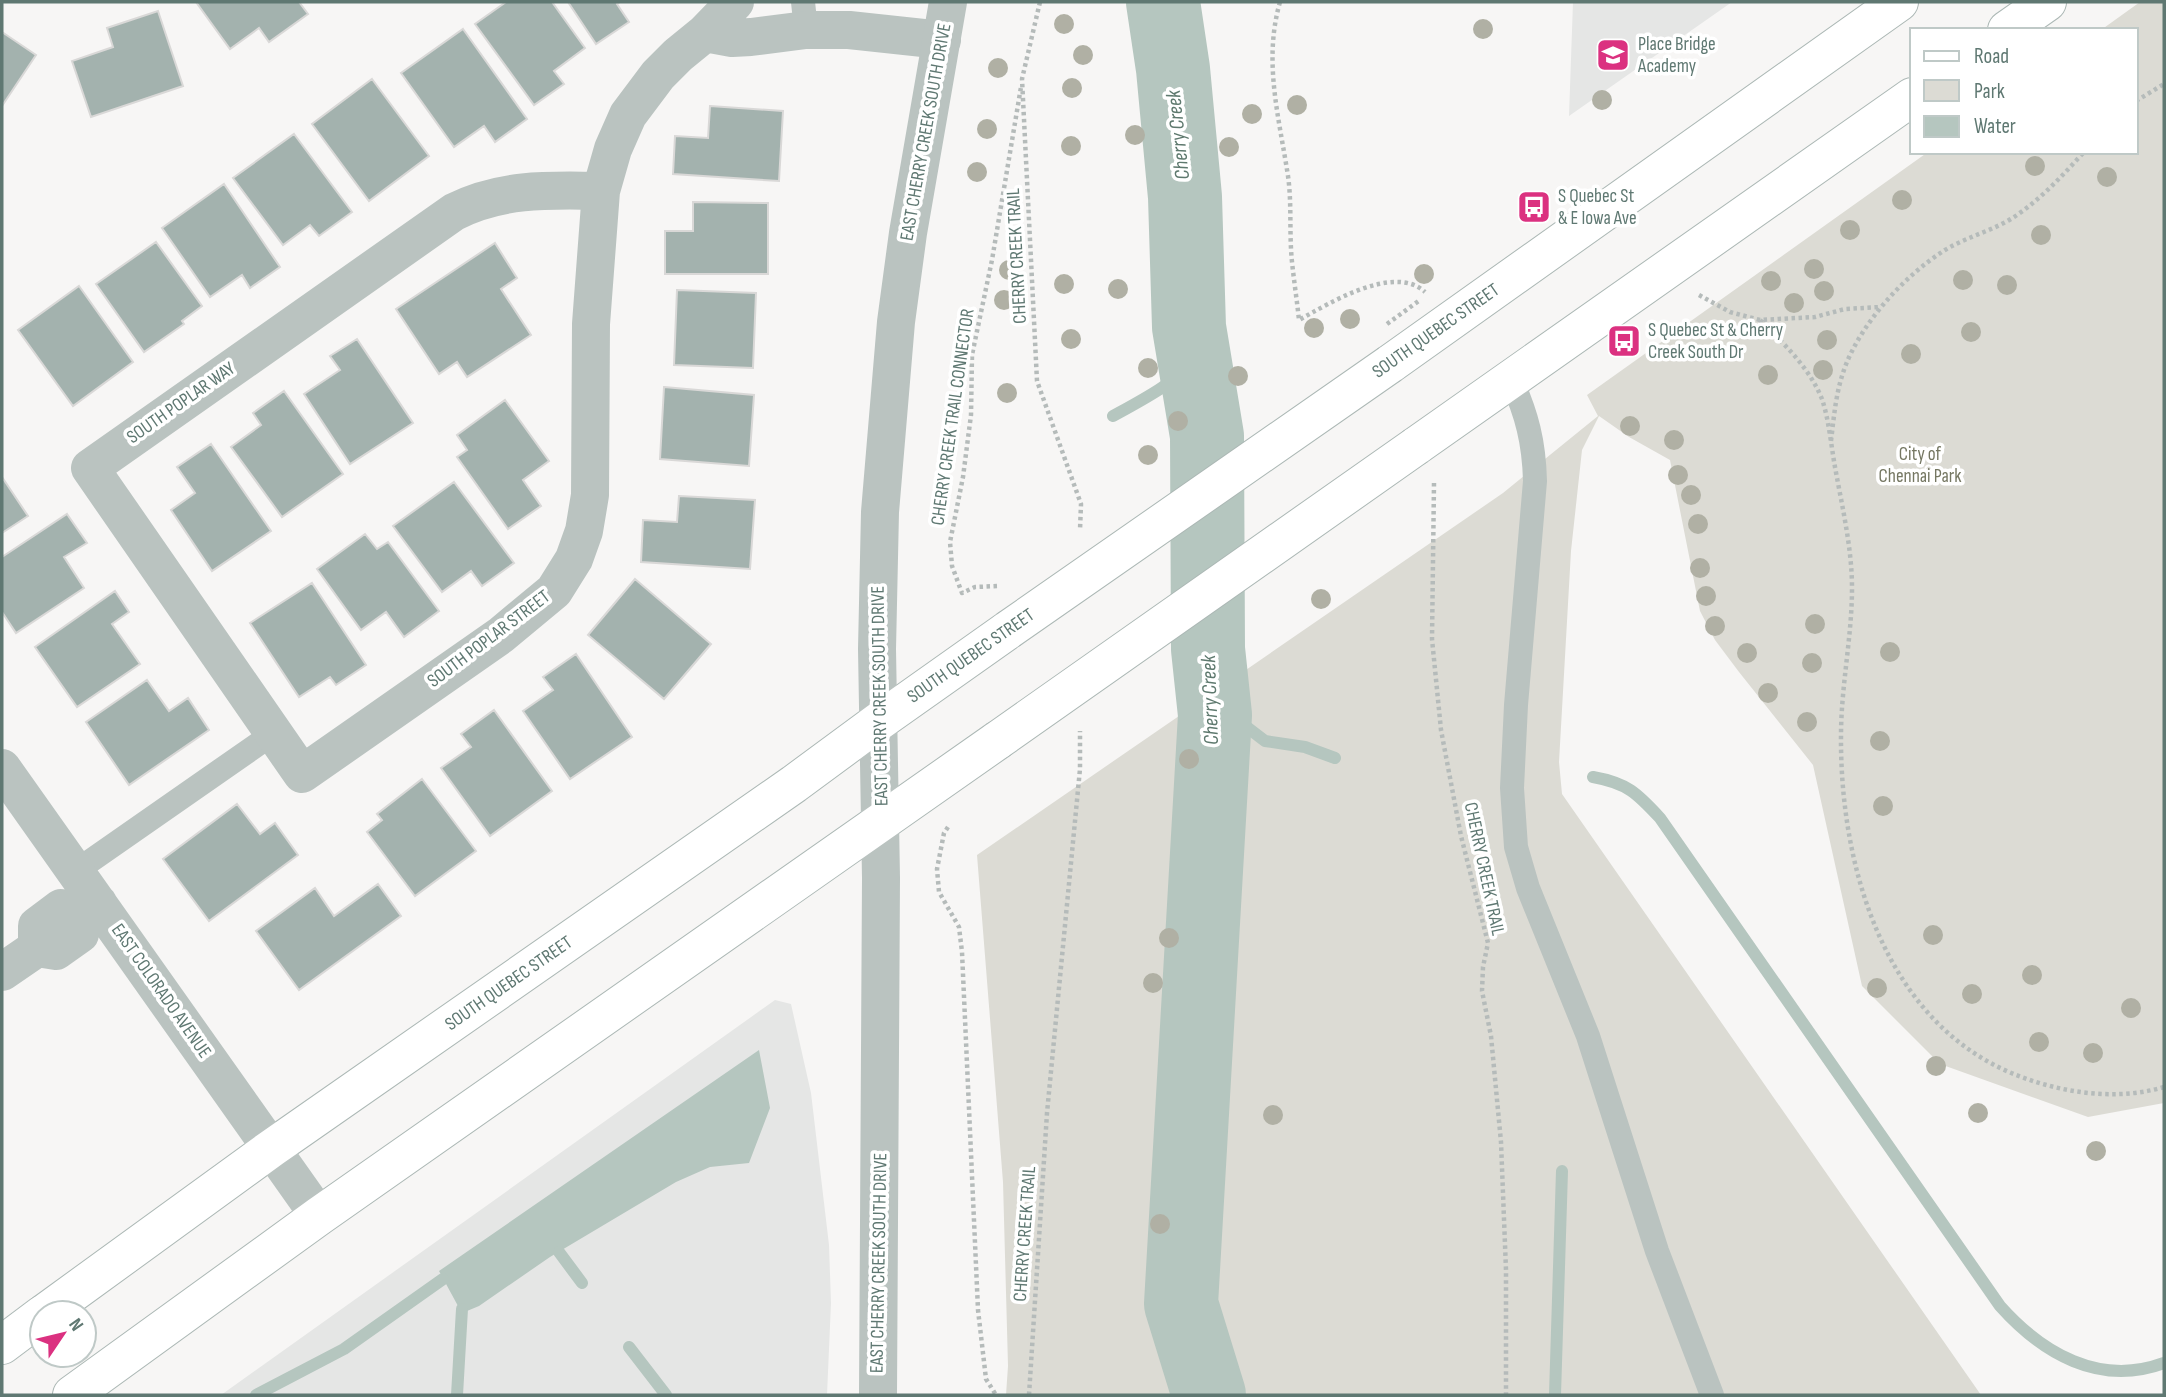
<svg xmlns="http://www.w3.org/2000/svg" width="2166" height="1397" font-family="'Sofia Sans Condensed',sans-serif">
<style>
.built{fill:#e5e6e5}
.green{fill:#dcdbd4}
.water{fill:#b5c6bf}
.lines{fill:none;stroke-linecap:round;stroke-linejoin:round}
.stream{stroke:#b5c6bf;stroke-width:12}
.river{stroke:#b5c6bf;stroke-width:74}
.building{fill:#a3b2ae;stroke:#d9d8d7;stroke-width:2}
.secondary-casing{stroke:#acb8b5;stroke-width:40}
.path{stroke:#b5bbba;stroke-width:4.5;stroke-dasharray:3.5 3.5;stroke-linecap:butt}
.service{stroke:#bac3c0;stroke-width:24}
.minor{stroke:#bac3c0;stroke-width:38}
.tertiary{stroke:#bac3c0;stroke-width:38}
.secondary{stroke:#fff;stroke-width:38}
.secondary-bridge-casing{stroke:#acb8b5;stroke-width:40;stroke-linecap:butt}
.path-bridge{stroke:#b5bbba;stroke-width:4.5;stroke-dasharray:3.5 3.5;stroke-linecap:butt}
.secondary-bridge{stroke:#fff;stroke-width:38}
.tree{fill:#b0b0a4}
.labels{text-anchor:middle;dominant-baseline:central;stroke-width:7;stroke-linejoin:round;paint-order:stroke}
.poi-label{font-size:19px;fill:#5f7872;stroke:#fff;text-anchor:start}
.street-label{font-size:19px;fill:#5f7872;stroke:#fff}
.park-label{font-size:19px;fill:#757762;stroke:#fff}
.water-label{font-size:21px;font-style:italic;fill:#5e796e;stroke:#fff}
</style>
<rect width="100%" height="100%" fill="#f7f6f5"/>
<!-- built -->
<path class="built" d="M 1573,2 L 1732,2 L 1569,116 Z
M 775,1000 L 791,1004 L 811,1093 L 829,1245 L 831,1303 L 827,1395 L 221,1395 Z"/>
<!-- green -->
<path class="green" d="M 2140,2 L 2164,2 L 2164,1103 L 2088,1117 L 1940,1064 L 1862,986 L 1813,765 L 1739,672 L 1715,640 L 1700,611 L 1670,460 L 1629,437 L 1599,416 L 1582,450 L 1571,551 L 1559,762 L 1562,794 L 1981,1395 L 1006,1395 L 1008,1366 L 1003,1182 L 977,855 L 1503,493 L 1598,416 L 1587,395 L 1928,152 L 2136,152 L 2136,30 L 2101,30 Z"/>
<!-- water -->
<path class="water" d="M 759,1050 L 770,1108 L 749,1163 L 710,1167 L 676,1182 L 550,1257 L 479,1306 L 467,1311 L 458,1306 L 439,1271 Z"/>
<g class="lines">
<!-- stream -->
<path class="stream" d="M 1113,416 C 1142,400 1171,385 1195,361
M 1211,679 L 1235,718 L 1265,741 L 1305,747 L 1335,758
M 1593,777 C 1627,783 1637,793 1660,818 L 2000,1306 C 2042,1353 2099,1387 2164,1363
M 559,1252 L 582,1283
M 629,1347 L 666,1395
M 256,1395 L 344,1349 L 443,1279
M 457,1395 L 462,1309
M 1555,1395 L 1562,1171"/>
<!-- river -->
<path class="river" d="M 1163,2 L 1173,69 L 1185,197 L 1189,327 L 1207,436 L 1208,649 L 1215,715 L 1181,1304 L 1209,1395"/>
</g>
<!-- building -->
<path class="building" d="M 196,2 L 299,2 L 308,14 L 269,42 L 259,28 L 230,49 Z
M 506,2 L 552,2 L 585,48 L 554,71 L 564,84 L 534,105 L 475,24 Z
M 568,2 L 620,2 L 617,4 L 629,22 L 596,44 Z
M 158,11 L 183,86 L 91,117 L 72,61 L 113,47 L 107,28 Z
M 463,29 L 527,119 L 495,142 L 484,126 L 454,147 L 401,73 Z
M 2,32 L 36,55 L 2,106 Z
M 372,79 L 429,156 L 369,201 L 312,124 Z
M 710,106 L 783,111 L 779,181 L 673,174 L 675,136 L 708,138 Z
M 294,134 L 352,212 L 319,236 L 310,225 L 283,245 L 233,178 Z
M 224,184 L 280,267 L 250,288 L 242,275 L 210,297 L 162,228 Z
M 693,202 L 768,203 L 768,274 L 665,274 L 665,231 L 693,231 Z
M 156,242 L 202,306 L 182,321 L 184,324 L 144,352 L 96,284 Z
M 495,243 L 517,278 L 501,289 L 531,335 L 467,377 L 457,362 L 439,374 L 396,309 Z
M 79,286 L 133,362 L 73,406 L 18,330 Z
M 677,290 L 756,293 L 753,368 L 674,365 Z
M 357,339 L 413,423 L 350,464 L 304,394 L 340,370 L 330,356 Z
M 664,387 L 754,395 L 749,466 L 660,459 Z
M 284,391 L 343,474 L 282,517 L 231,447 L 261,425 L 253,413 Z
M 505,400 L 549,461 L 523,480 L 541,506 L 508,529 L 457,457 L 467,450 L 457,435 Z
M 211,444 L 271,531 L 212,571 L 171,510 L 195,493 L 177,467 Z
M 2,477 L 28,516 L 2,533 Z
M 454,482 L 514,563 L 482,586 L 471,571 L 442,592 L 393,526 Z
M 679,496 L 755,500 L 750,569 L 641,562 L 643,520 L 677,522 Z
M 67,514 L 87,543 L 64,557 L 84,588 L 16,633 L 2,612 L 2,557 Z
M 365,534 L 377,549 L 388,542 L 439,611 L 404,637 L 386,612 L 361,630 L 317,569 Z
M 635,579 L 711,644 L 664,699 L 588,635 Z
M 312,583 L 366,665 L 336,685 L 330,677 L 299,697 L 250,623 Z
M 115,591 L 129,612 L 112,624 L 140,664 L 77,707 L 35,647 Z
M 576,654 L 632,737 L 570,779 L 523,711 L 553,690 L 543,677 Z
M 147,680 L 169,711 L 188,698 L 209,730 L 129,785 L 86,722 Z
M 494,710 L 552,791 L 490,836 L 441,768 L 471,747 L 461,734 Z
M 422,779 L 476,851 L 415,896 L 367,832 L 382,820 L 377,814 Z
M 237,804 L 260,834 L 275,823 L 298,855 L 209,921 L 163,859 Z
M 378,884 L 401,916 L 299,990 L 256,931 L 315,888 L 334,916 Z"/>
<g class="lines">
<defs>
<g id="secondary">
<path d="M 2007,30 L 2047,2"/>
<path d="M 1390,364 L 1899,2"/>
<path d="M 1416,446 L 1912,97"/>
<path id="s1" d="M 45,1313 L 272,1148 L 794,784 L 878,722 L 1008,630"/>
<path d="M 2,1345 L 42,1315"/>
<path d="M 72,1395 L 319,1216 L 998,740"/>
</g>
</defs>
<!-- secondary casing -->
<use href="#secondary" class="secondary-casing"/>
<!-- path -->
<path class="path" d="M 1040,2 L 1022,79 L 1037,381 L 1081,504 L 1080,530
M 1280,2 C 1263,61 1279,117 1288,176 C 1292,204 1289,233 1292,262 C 1294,281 1297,301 1299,320 C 1328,304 1394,263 1425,292
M 2136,101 L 2164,84
M 1699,295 L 1730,312 L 1760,320 L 1815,317 L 1845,309 L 1881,307
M 1760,320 C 1784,344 1809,367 1822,399 C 1829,420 1831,445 1835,467 C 1842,506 1852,548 1852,588 C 1852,637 1841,686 1841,736 C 1840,862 1882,1017 2009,1072 C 2056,1092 2114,1102 2164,1087
M 1831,441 C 1834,416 1836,391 1845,367 C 1862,322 1904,276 1945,250 C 1968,236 1996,230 2017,215 C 2043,197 2063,175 2084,152
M 1434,483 L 1432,639 L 1441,730 L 1461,836 L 1488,943 L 1483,967 L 1482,991 L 1491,1036 L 1501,1142 L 1506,1270 L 1506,1395
M 997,586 L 975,587 L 962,593 L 952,566 L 950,542 L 963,477 L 971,415 L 972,355 L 992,260 L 1021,87
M 948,827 L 944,833 L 937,869 L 939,892 L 959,927 L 962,952 L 978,1310 L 986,1379 L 996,1395
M 1029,1395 L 1047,1113 L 1080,769 L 1080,731"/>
<!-- service -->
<path class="service" d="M 803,2 L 806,30
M 1511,379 C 1527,415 1534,442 1535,481 L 1516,705 L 1512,788 L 1516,847 L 1528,888 L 1588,1036 L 1657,1251 L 1712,1395
M 76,871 L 274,733"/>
<!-- minor -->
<path class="minor" d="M 705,33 L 732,38 L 751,37 L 806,30 L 849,30 L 942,40
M 601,191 C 550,190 501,188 454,212 L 90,468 L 302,774 L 501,635 L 554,591 L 574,559 L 584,531 L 590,495 L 591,324 L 601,191 L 613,149 L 628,115 L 658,75 L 678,55 L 705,33 L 735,2
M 2,768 L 319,1216
M 37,948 L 56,951 L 80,934 L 82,915 L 98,903
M 37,948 L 37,926 L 61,908 L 82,915
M 2,972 L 37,948"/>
<!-- tertiary -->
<path class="tertiary" d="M 878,1395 L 881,878 L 877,649 L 880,512 L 896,322 L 908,233 L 948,2"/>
<!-- secondary -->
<use href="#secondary" class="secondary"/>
<defs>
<path id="secondary-bridge" d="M 1008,630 L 1390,364
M 998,740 L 1416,446"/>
</defs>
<!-- secondary-bridge casing -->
<use href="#secondary-bridge" class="secondary-bridge-casing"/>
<!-- path-bridge -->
<path class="path-bridge" d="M 1387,324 L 1420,300"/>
<!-- secondary-bridge -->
<use href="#secondary-bridge" class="secondary-bridge"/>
</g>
<!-- trees -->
<g class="tree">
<circle cx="1064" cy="24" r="10"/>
<circle cx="1483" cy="29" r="10"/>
<circle cx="1083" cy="55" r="10"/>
<circle cx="998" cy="68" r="10"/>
<circle cx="1072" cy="88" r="10"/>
<circle cx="1602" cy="100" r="10"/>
<circle cx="1297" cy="105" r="10"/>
<circle cx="1252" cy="114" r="10"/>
<circle cx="987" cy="129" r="10"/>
<circle cx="1135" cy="135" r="10"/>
<circle cx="1071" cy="146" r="10"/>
<circle cx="1229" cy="147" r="10"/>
<circle cx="2035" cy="166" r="10"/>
<circle cx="977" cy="172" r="10"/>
<circle cx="2107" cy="177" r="10"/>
<circle cx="1902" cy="200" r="10"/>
<circle cx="1850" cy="230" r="10"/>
<circle cx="2041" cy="235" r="10"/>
<circle cx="1814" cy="269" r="10"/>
<circle cx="1009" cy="270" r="10"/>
<circle cx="1424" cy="274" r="10"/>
<circle cx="1963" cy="280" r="10"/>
<circle cx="1771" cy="281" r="10"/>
<circle cx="1064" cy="284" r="10"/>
<circle cx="2007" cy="285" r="10"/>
<circle cx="1118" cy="289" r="10"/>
<circle cx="1824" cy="291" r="10"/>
<circle cx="1004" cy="300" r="10"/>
<circle cx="1794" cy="303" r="10"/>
<circle cx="1350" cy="319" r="10"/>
<circle cx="1314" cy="328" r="10"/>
<circle cx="1971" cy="332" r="10"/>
<circle cx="1071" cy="339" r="10"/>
<circle cx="1827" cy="340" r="10"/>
<circle cx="1911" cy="354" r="10"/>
<circle cx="1148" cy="368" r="10"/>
<circle cx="1823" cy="370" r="10"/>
<circle cx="1768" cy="375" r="10"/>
<circle cx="1238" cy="376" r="10"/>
<circle cx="1007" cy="393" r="10"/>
<circle cx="1178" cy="421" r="10"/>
<circle cx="1630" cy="426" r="10"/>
<circle cx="1674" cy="440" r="10"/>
<circle cx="1148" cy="455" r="10"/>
<circle cx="1678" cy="475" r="10"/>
<circle cx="1691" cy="495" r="10"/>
<circle cx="1698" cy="524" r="10"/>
<circle cx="1700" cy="568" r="10"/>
<circle cx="1706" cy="596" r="10"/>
<circle cx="1321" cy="599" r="10"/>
<circle cx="1815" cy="624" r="10"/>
<circle cx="1715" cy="626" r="10"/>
<circle cx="1890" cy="652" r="10"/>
<circle cx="1747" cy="653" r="10"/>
<circle cx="1812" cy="663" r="10"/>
<circle cx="1768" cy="693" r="10"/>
<circle cx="1807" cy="722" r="10"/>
<circle cx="1880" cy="741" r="10"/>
<circle cx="1189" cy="759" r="10"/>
<circle cx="1883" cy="806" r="10"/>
<circle cx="1933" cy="935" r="10"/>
<circle cx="1169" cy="938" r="10"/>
<circle cx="2032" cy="975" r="10"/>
<circle cx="1153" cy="983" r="10"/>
<circle cx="1877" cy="988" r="10"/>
<circle cx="1972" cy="994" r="10"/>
<circle cx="2131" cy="1008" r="10"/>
<circle cx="2039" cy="1042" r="10"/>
<circle cx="2093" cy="1053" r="10"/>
<circle cx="1936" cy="1066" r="10"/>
<circle cx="1978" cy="1113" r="10"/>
<circle cx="1273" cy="1115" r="10"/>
<circle cx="2096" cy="1151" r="10"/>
<circle cx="1160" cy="1224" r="10"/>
</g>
<!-- icons -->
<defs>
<symbol id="school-square" viewBox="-11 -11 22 22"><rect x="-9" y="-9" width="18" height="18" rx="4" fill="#db3180" stroke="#fff"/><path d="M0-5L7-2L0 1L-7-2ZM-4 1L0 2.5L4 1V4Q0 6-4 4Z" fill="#fff"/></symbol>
<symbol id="bus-square" viewBox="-11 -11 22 22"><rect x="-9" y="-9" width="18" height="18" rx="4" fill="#db3180" stroke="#fff"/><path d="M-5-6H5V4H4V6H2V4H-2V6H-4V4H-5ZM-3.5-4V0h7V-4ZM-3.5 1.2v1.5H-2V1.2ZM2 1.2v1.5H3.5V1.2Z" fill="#fff"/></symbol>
</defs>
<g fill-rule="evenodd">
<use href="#school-square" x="1594" y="36" width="38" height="38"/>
<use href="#bus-square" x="1515" y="188" width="38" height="38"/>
<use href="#bus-square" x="1605" y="322" width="38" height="38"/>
</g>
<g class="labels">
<!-- poi labels -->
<g class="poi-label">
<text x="1638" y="44">Place Bridge<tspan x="1638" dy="22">Academy</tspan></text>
<text x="1558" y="196">S Quebec St<tspan x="1558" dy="22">&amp; E Iowa Ave</tspan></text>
<text x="1648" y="330">S Quebec St &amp; Cherry<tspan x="1648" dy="22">Creek South Dr</tspan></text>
</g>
<!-- street labels -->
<g class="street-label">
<text transform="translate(926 132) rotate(-80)">EAST CHERRY CREEK SOUTH DRIVE</text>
<text transform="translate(1017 256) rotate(-93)">CHERRY CREEK TRAIL</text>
<text transform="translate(1436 331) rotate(-35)">SOUTH QUEBEC STREET</text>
<text transform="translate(181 403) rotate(-35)">SOUTH POPLAR WAY</text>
<text transform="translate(953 417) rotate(-82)">CHERRY CREEK TRAIL CONNECTOR</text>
<text transform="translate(489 639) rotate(-37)">SOUTH POPLAR STREET</text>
<text transform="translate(971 656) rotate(-35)">SOUTH QUEBEC STREET</text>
<text transform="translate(880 696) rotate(-91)">EAST CHERRY CREEK SOUTH DRIVE</text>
<text transform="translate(1484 869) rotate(78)">CHERRY CREEK TRAIL</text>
<text stroke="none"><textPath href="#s1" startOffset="569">SOUTH QUEBEC STREET</textPath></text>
<text transform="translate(161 991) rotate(55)">EAST COLORADO AVENUE</text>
<text transform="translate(1025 1234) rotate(-86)">CHERRY CREEK TRAIL</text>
<text transform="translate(879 1263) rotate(-89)">EAST CHERRY CREEK SOUTH DRIVE</text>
</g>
<!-- park labels -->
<g class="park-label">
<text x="1920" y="454">City of<tspan x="1920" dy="22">Chennai Park</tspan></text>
</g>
<!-- water labels -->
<g class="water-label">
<text transform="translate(1178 135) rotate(-96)">Cherry Creek</text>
<text transform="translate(1210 700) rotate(-92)">Cherry Creek</text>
</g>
</g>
<!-- border -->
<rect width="2166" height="1397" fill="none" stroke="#5f7872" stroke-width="7"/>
<!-- legend -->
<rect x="1910" y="28" width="228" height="126" fill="#ffffff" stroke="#bfc9c7" stroke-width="2"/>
<rect x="1924" y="51" width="35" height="10" fill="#ffffff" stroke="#bfc9c7" stroke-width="2"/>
<text x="1974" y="63" font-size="21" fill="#5f7872">Road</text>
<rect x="1924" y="80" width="35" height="21" fill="#dcdbd4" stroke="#bfc9c7" stroke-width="2"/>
<text x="1974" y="98" font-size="21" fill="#5f7872">Park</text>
<rect x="1924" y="116" width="35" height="21" fill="#b5c6bf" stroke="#bfc9c7" stroke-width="2"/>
<text x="1974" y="133" font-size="21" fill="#5f7872">Water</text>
<!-- north arrow -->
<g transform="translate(63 1334) rotate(55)"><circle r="33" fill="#ffffff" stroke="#bfc9c7" stroke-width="2"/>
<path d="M0-5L12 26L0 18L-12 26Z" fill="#db3180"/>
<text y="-10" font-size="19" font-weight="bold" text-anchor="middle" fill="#5f7872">N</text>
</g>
</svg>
